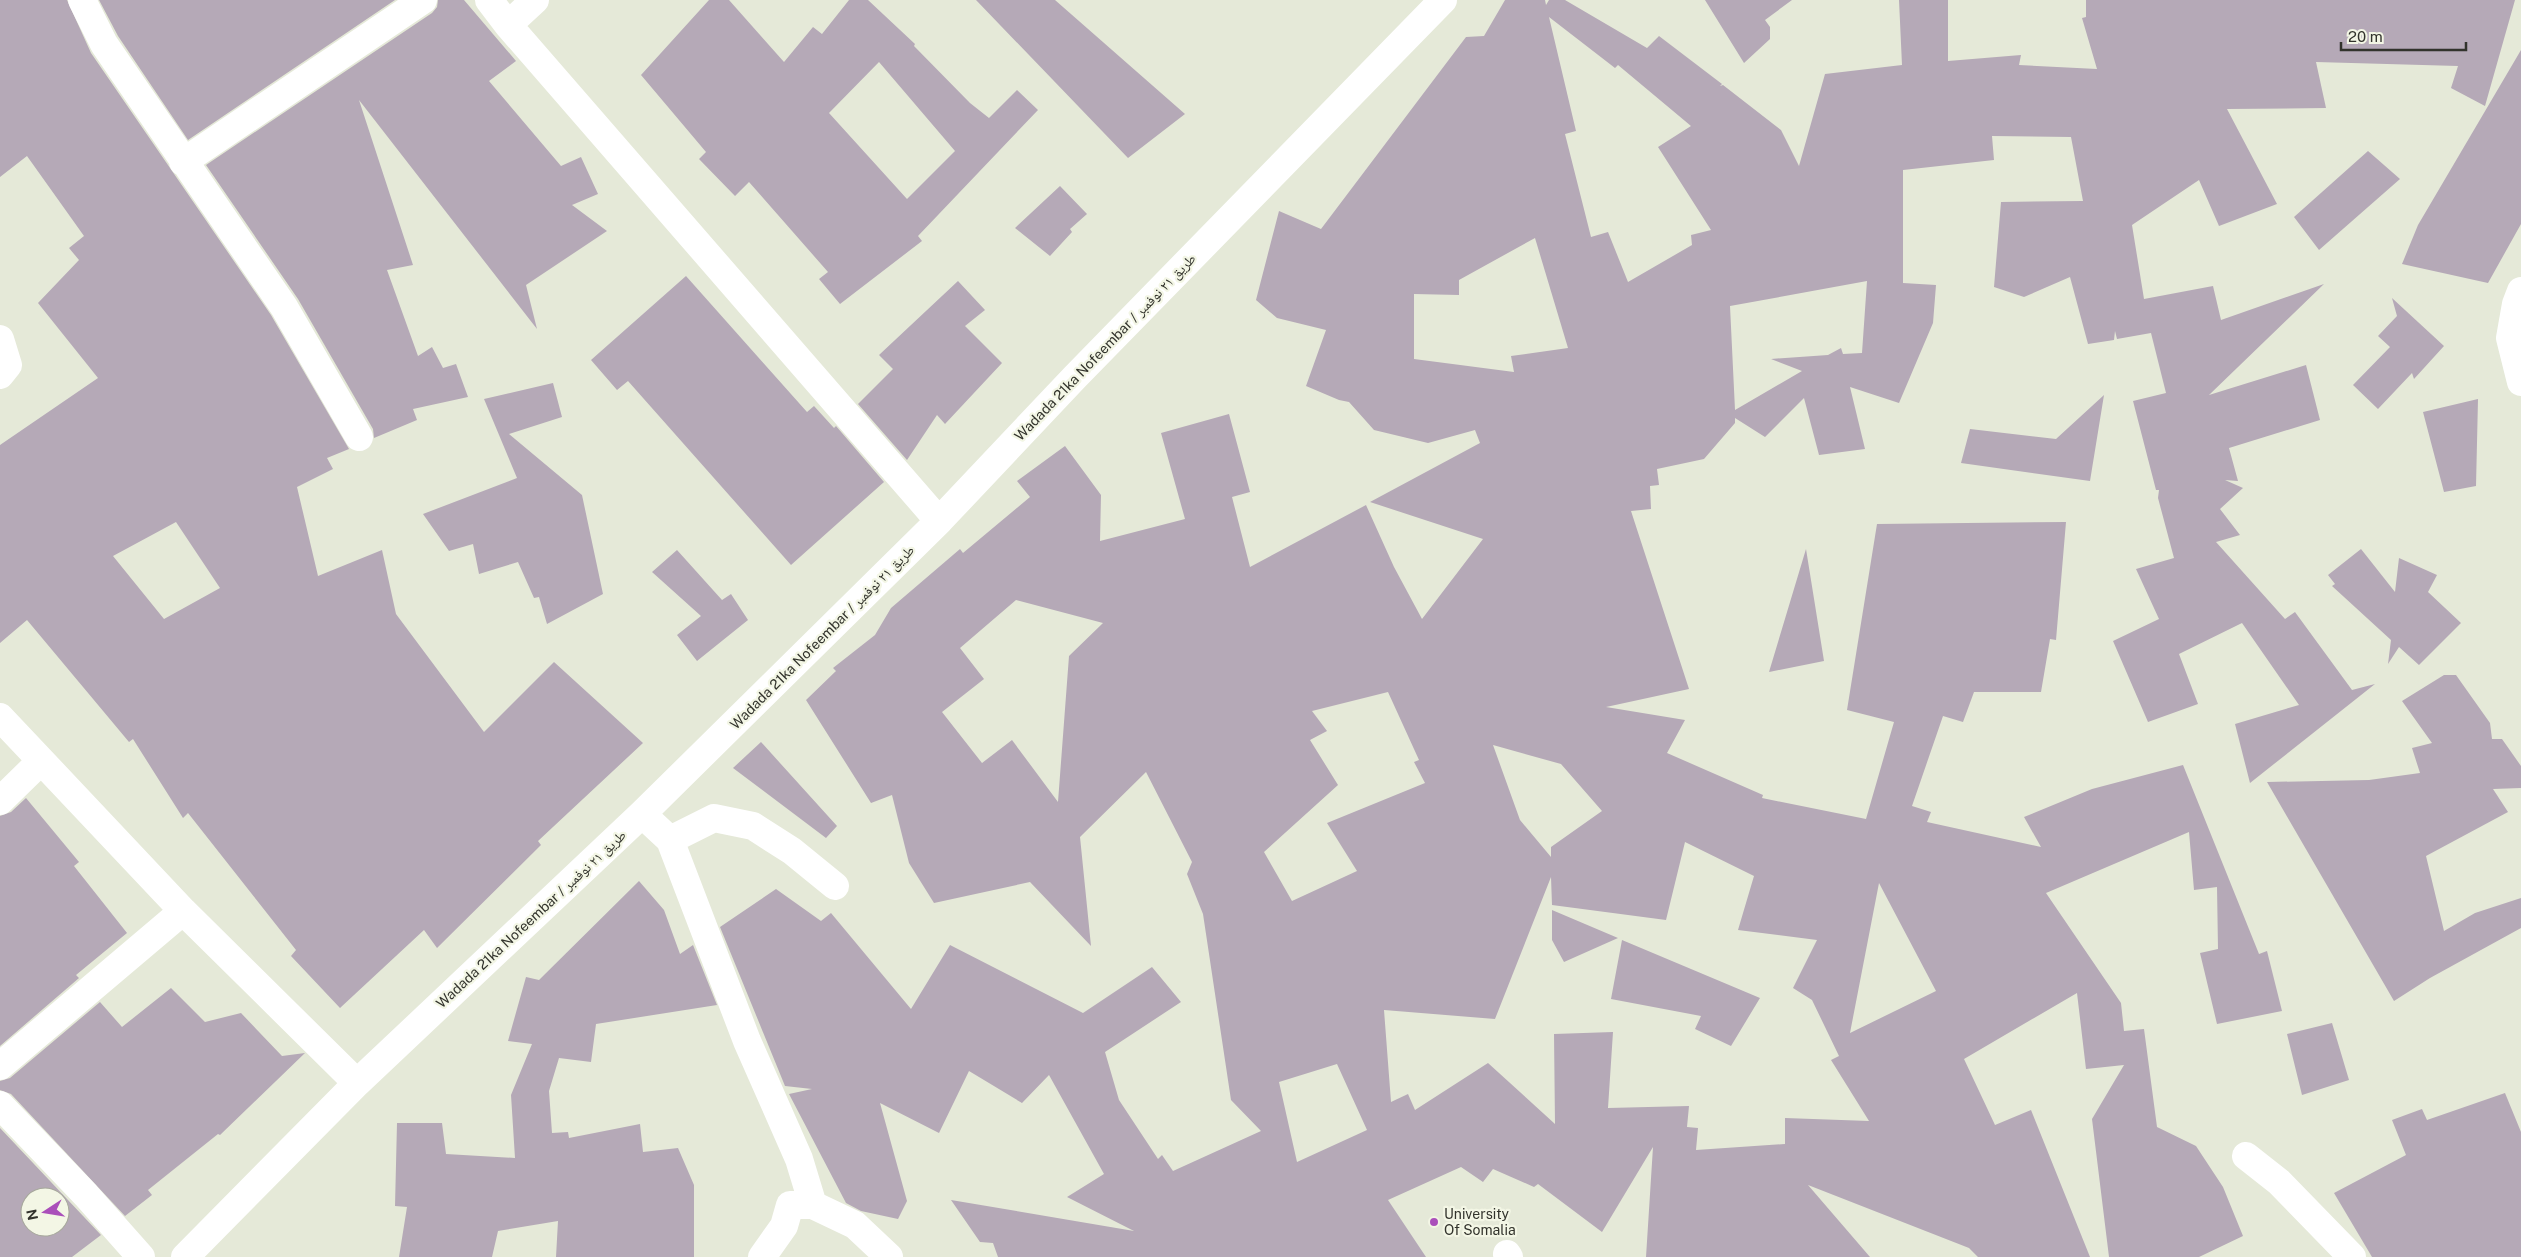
<svg xmlns="http://www.w3.org/2000/svg" width="2521" height="1257" font-family="'Public Sans','Noto Naskh Arabic',sans-serif">
<style>
.building{fill:#b5a9b7;fill-rule:evenodd}
.lines{fill:none;stroke-linecap:round;stroke-linejoin:round}
.minor{stroke:#fff;stroke-width:28}
.poi-dot{fill:#aa4fba;stroke:#f3f6e5;stroke-width:2}
.labels{text-anchor:middle;dominant-baseline:central;stroke-width:4.5;stroke-linejoin:round;paint-order:stroke}
.street-label{font-size:14px;fill:#32332c;stroke:#f3f6e5}
.poi-label{font-size:14px;fill:#32332c;stroke:#f3f6e5;text-anchor:start}
</style>
<rect width="100%" height="100%" fill="#e5e9d8"/>
<!-- building -->
<path class="building" d="M 0,0 L 67,0 L 91,53 L 271,315 L 349,449 L 327,458 L 333,469 L 297,487 L 318,576 L 382,550 L 396,614 L 484,732 L 554,662 L 643,743 L 538,841 L 541,845 L 437,948 L 424,930 L 340,1008 L 291,956 L 296,950 L 188,813 L 183,818 L 133,739 L 129,742 L 27,620 L 0,643 L 0,445 L 98,378 L 38,303 L 79,260 L 69,248 L 84,236 L 27,156 L 0,177 ZM 176,522 L 220,588 L 164,619 L 113,556 Z
M 99,0 L 395,0 L 188,140 L 118,36 Z
M 438,0 L 464,0 L 516,61 L 489,81 L 561,166 L 581,157 L 598,194 L 572,205 L 607,231 L 526,285 L 537,329 L 359,100 L 413,265 L 387,270 L 418,356 L 432,347 L 443,368 L 456,364 L 468,397 L 413,409 L 417,420 L 374,438 L 373,429 L 298,299 L 206,165 L 432,13 L 437,7 Z
M 709,0 L 729,0 L 784,62 L 813,27 L 822,34 L 849,0 L 868,0 L 915,44 L 914,46 L 970,103 L 989,118 L 1017,90 L 1038,110 L 918,236 L 922,241 L 840,304 L 819,279 L 828,272 L 749,182 L 735,196 L 699,159 L 706,152 L 641,75 ZM 879,62 L 955,151 L 907,199 L 829,113 Z
M 976,0 L 1055,0 L 1185,114 L 1128,158 Z
M 1505,0 L 1545,0 L 1546,5 L 1549,0 L 1565,0 L 1647,48 L 1659,36 L 1722,84 L 1720,86 L 1723,85 L 1781,130 L 1799,166 L 1825,74 L 1902,65 L 1899,0 L 1948,0 L 1948,61 L 2021,55 L 2019,65 L 2097,69 L 2082,18 L 2086,17 L 2086,0 L 2515,0 L 2485,106 L 2451,88 L 2458,66 L 2316,62 L 2326,108 L 2227,109 L 2277,204 L 2219,226 L 2199,180 L 2132,225 L 2144,299 L 2213,286 L 2221,320 L 2324,284 L 2209,395 L 2306,365 L 2320,420 L 2229,448 L 2238,481 L 2225,480 L 2243,488 L 2220,509 L 2240,535 L 2216,542 L 2285,619 L 2295,612 L 2352,690 L 2375,684 L 2250,783 L 2235,724 L 2299,705 L 2242,623 L 2179,654 L 2198,704 L 2148,722 L 2113,641 L 2159,619 L 2136,569 L 2174,558 L 2158,498 L 2159,490 L 2156,490 L 2133,401 L 2166,393 L 2151,333 L 2117,339 L 2115,331 L 2114,340 L 2088,344 L 2070,277 L 2024,297 L 1994,287 L 2001,202 L 2083,201 L 2071,137 L 1992,136 L 1994,160 L 1903,170 L 1903,283 L 1936,285 L 1933,323 L 1899,403 L 1850,387 L 1865,449 L 1819,455 L 1804,398 L 1765,437 L 1735,418 L 1735,423 L 1704,459 L 1657,469 L 1659,485 L 1650,486 L 1651,509 L 1631,511 L 1689,689 L 1606,707 L 1685,720 L 1667,753 L 1763,795 L 1762,798 L 1866,819 L 1894,722 L 1847,710 L 1877,524 L 2066,522 L 2056,640 L 2050,639 L 2041,692 L 1974,692 L 1963,722 L 1943,716 L 1912,806 L 1931,812 L 1927,822 L 2041,847 L 2024,817 L 2092,789 L 2183,765 L 2259,954 L 2267,951 L 2282,1011 L 2217,1024 L 2200,953 L 2218,949 L 2217,887 L 2194,890 L 2189,832 L 2046,893 L 2121,1003 L 2124,1031 L 2144,1029 L 2157,1127 L 2196,1146 L 2223,1187 L 2243,1236 L 2199,1257 L 2109,1257 L 2092,1119 L 2124,1065 L 2086,1069 L 2077,993 L 1964,1059 L 1995,1125 L 2031,1110 L 2090,1257 L 1978,1257 L 1969,1248 L 1808,1185 L 1870,1257 L 1646,1257 L 1653,1147 L 1602,1232 L 1538,1184 L 1534,1187 L 1493,1169 L 1483,1182 L 1461,1167 L 1388,1200 L 1426,1257 L 998,1257 L 993,1243 L 980,1242 L 951,1200 L 1134,1231 L 1067,1197 L 1104,1174 L 1049,1075 L 1022,1103 L 969,1071 L 939,1133 L 880,1103 L 907,1201 L 898,1219 L 861,1211 L 846,1203 L 789,1094 L 812,1089 L 785,1086 L 720,927 L 776,889 L 821,921 L 831,913 L 911,1009 L 950,945 L 1083,1013 L 1152,967 L 1181,1002 L 1105,1052 L 1119,1100 L 1158,1159 L 1162,1155 L 1173,1171 L 1261,1131 L 1231,1100 L 1203,914 L 1187,874 L 1192,862 L 1146,772 L 1080,837 L 1091,946 L 1030,882 L 934,903 L 909,863 L 892,795 L 871,803 L 806,700 L 836,671 L 833,668 L 875,635 L 891,608 L 960,549 L 963,553 L 1030,497 L 1017,481 L 1065,446 L 1101,495 L 1100,541 L 1185,519 L 1161,433 L 1229,414 L 1250,492 L 1232,497 L 1250,567 L 1366,505 L 1394,567 L 1422,619 L 1483,539 L 1370,502 L 1480,443 L 1475,430 L 1428,443 L 1374,430 L 1349,402 L 1339,400 L 1306,386 L 1326,330 L 1277,318 L 1256,300 L 1279,211 L 1321,229 L 1466,37 L 1484,36 ZM 1549,17 L 1615,68 L 1618,65 L 1691,126 L 1658,147 L 1711,230 L 1691,235 L 1692,245 L 1628,282 L 1608,232 L 1591,237 L 1565,134 L 1576,131 ZM 1535,238 L 1568,348 L 1511,356 L 1514,372 L 1414,359 L 1414,294 L 1459,295 L 1459,280 ZM 1867,281 L 1862,353 L 1843,354 L 1841,348 L 1828,355 L 1771,359 L 1802,371 L 1735,410 L 1730,306 ZM 1016,600 L 1103,623 L 1069,656 L 1058,802 L 1012,740 L 982,763 L 942,712 L 984,679 L 960,648 ZM 1388,692 L 1419,760 L 1414,762 L 1425,783 L 1327,823 L 1357,871 L 1292,901 L 1264,852 L 1338,785 L 1310,740 L 1327,731 L 1312,711 ZM 1493,745 L 1561,764 L 1602,811 L 1551,847 L 1551,857 L 1520,820 ZM 1685,842 L 1754,876 L 1738,930 L 1817,940 L 1793,988 L 1812,1000 L 1839,1056 L 1831,1060 L 1869,1121 L 1785,1118 L 1785,1144 L 1696,1150 L 1698,1128 L 1687,1127 L 1689,1106 L 1608,1108 L 1613,1032 L 1554,1034 L 1555,1124 L 1488,1063 L 1415,1110 L 1408,1094 L 1391,1102 L 1384,1010 L 1495,1019 L 1551,877 L 1552,905 L 1666,920 ZM 1879,883 L 1936,991 L 1850,1033 ZM 1337,1064 L 1367,1130 L 1297,1162 L 1279,1082 Z
M 1705,0 L 1792,0 L 1765,20 L 1770,27 L 1770,39 L 1744,63 Z
M 2521,50 L 2521,224 L 2488,283 L 2402,264 L 2418,225 Z
M 2368,151 L 2400,179 L 2319,250 L 2294,217 Z
M 1060,186 L 1087,214 L 1070,229 L 1072,232 L 1050,256 L 1015,228 Z
M 686,276 L 807,412 L 814,406 L 834,428 L 836,426 L 884,482 L 791,565 L 628,381 L 617,390 L 591,360 Z
M 958,281 L 985,310 L 965,326 L 1002,363 L 945,424 L 937,415 L 907,460 L 858,404 L 893,369 L 879,355 Z
M 2392,298 L 2444,346 L 2414,379 L 2412,373 L 2378,409 L 2353,385 L 2390,347 L 2378,336 L 2397,316 Z
M 553,383 L 562,417 L 509,434 L 582,495 L 603,594 L 547,624 L 539,597 L 534,598 L 518,562 L 479,574 L 473,544 L 449,551 L 423,514 L 517,478 L 484,399 Z
M 2104,395 L 2090,481 L 1961,463 L 1970,429 L 2056,439 Z
M 2478,399 L 2476,486 L 2444,492 L 2423,412 Z
M 1806,549 L 1824,661 L 1769,672 Z
M 2361,549 L 2395,592 L 2399,558 L 2437,575 L 2428,592 L 2461,623 L 2419,665 L 2399,647 L 2388,664 L 2391,640 L 2332,586 L 2335,584 L 2328,575 Z
M 677,550 L 722,600 L 731,594 L 748,620 L 697,661 L 677,635 L 701,616 L 652,572 Z
M 2444,675 L 2456,675 L 2490,723 L 2492,739 L 2502,739 L 2521,766 L 2521,788 L 2493,789 L 2508,812 L 2426,856 L 2444,931 L 2475,913 L 2521,898 L 2521,928 L 2430,978 L 2394,1001 L 2267,782 L 2369,780 L 2420,773 L 2412,748 L 2432,743 L 2402,701 Z
M 761,742 L 837,826 L 826,838 L 733,768 Z
M 26,798 L 79,862 L 74,866 L 127,933 L 76,975 L 79,978 L 0,1046 L 0,816 L 11,812 Z
M 639,881 L 664,910 L 680,954 L 693,945 L 717,1005 L 596,1024 L 591,1062 L 559,1058 L 549,1091 L 552,1133 L 568,1132 L 569,1138 L 640,1124 L 643,1152 L 678,1148 L 694,1185 L 694,1257 L 556,1257 L 558,1221 L 498,1231 L 492,1257 L 399,1257 L 407,1207 L 395,1206 L 397,1123 L 442,1123 L 446,1154 L 515,1158 L 511,1095 L 532,1044 L 508,1041 L 526,977 L 539,980 Z
M 1552,910 L 1618,938 L 1564,962 L 1552,940 Z
M 1622,940 L 1760,998 L 1731,1046 L 1695,1029 L 1701,1016 L 1611,999 Z
M 171,988 L 205,1022 L 241,1013 L 282,1056 L 305,1053 L 220,1135 L 218,1134 L 148,1190 L 152,1195 L 125,1216 L 11,1094 L 0,1090 L 0,1081 L 10,1078 L 100,1002 L 122,1027 Z
M 2332,1023 L 2349,1080 L 2302,1095 L 2287,1034 Z
M 2505,1093 L 2521,1132 L 2521,1257 L 2372,1257 L 2334,1193 L 2406,1155 L 2392,1120 L 2422,1109 L 2427,1120 Z
M 0,1128 L 101,1235 L 72,1257 L 0,1257 ZM 30,1197 L 60,1197 L 60,1227 L 30,1227 Z"/>
<g class="lines">
<!-- minor -->
<path class="minor" d="M 82,0 L 104,44 L 284,307 L 359,437
M 489,0 L 508,25 L 939,521
M 508,25 L 535,0
M 183,162 L 423,0
M 2521,291 L 2516,304 L 2510,338 L 2521,382
M 0,339 L 8,365 L 0,375
M 0,717 L 183,911 L 357,1083
M 0,801 L 41,761
M 642,814 L 670,840 L 747,1041 L 799,1159 L 813,1205 L 790,1205 L 784,1226 L 762,1257
M 670,840 L 714,818 L 753,826 L 792,851 L 835,886
M 0,1066 L 183,911
M 0,1105 L 86,1195 L 141,1257
M 2246,1156 L 2279,1182 L 2352,1257
M 813,1205 L 855,1225 L 889,1257
M 1507,1254 L 1509,1257
M 185,1257 L 357,1083 L 642,814 L 939,521 L 1075,377 L 1443,0"/>
</g>
<!-- markers -->
<circle class="poi-dot" cx="1434" cy="1222" r="5"/>
<g class="labels">
<!-- street labels -->
<g class="street-label">
<text transform="translate(1105 347) rotate(-46)">Wadada 21ka Nofeembar / طريق ٢١ نوفمبر</text>
<text transform="translate(822 637) rotate(-45)">Wadada 21ka Nofeembar / طريق ٢١ نوفمبر</text>
<text transform="translate(531 919) rotate(-43)">Wadada 21ka Nofeembar / طريق ٢١ نوفمبر</text>
</g>
<!-- poi labels -->
<g class="poi-label">
<text x="1444" y="1214">University<tspan x="1444" dy="16">Of Somalia</tspan></text>
</g>
</g>
<!-- north arrow -->
<g transform="translate(45 1212) rotate(258)"><circle r="24" fill="#f3f6e5" stroke="#a6a89b"/>
<path d="M0-4L9 19L0 12L-9 19Z" fill="#aa4fba"/>
<text y="-8" font-size="14" font-weight="bold" text-anchor="middle" fill="#32332c">N</text>
</g>
<!-- scale -->
<path d="M2341 42v8h125v-8" fill="none" stroke="#32332c" stroke-width="2.5"/>
<text x="2348" y="42" font-size="15" fill="#32332c" stroke="#f3f6e5" stroke-width="4" paint-order="stroke">20 m</text>
</svg>
